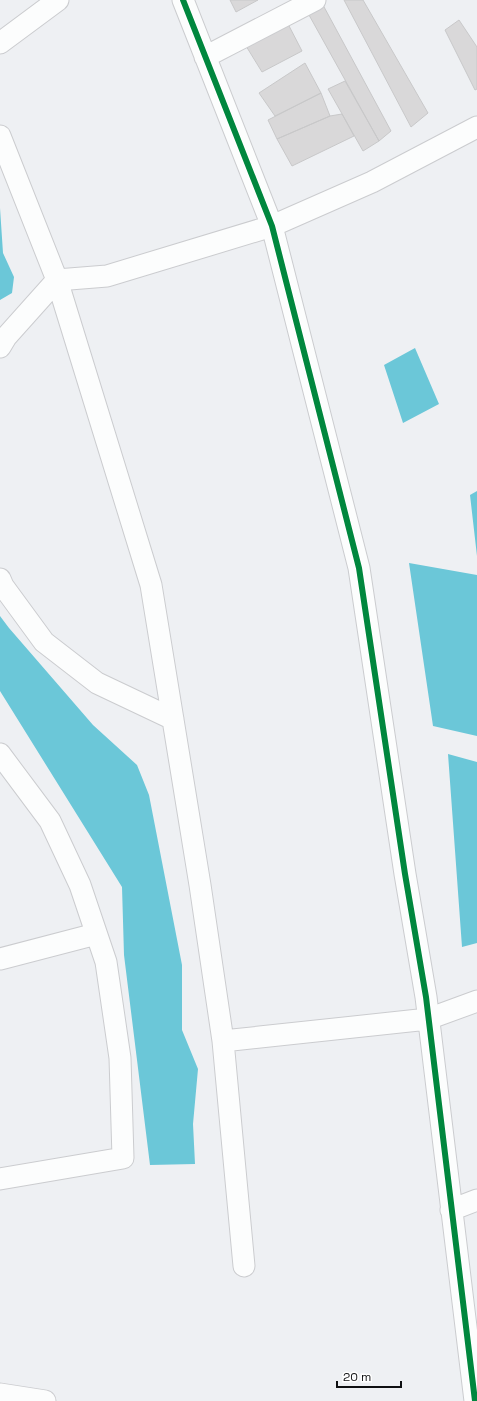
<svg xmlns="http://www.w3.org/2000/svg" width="477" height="1401" font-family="'Space Grotesk',sans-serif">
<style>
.water{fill:#6bc7d8}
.building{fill:#d9d8d9;stroke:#c8c8c9}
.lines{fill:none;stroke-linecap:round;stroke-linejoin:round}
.minor-casing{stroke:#cbcccf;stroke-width:23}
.minor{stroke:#fcfdfd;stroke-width:21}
.cycleway-casing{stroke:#fff;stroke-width:8}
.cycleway{stroke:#00873e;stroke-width:6}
</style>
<rect width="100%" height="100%" fill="#eef0f3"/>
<!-- water -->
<path class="water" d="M 0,208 L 3,253 L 14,277 L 12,293 L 0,300 Z
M 415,348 L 439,404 L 403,423 L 384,365 Z
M 477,491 L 477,556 L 470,495 Z
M 409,563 L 477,575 L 477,736 L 433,726 Z
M 0,616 L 9,628 L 93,725 L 137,765 L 149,795 L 182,965 L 182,1030 L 198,1069 L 193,1124 L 195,1164 L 150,1165 L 124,955 L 122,887 L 0,691 Z
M 448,754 L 477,762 L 477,943 L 462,947 Z"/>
<!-- building -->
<path class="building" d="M 230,0 L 258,0 L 236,12 Z
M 344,0 L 363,0 L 428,113 L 411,127 Z
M 323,5 L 391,131 L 379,141 L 309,15 Z
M 459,20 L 477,47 L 477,89 L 475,90 L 445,30 Z
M 287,22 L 302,51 L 262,72 L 246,46 Z
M 305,63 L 321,93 L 275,116 L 259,93 Z
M 345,81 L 379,141 L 363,151 L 328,89 Z
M 321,93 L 330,116 L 277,139 L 268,120 Z
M 342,114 L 354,136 L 292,166 L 277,139 L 330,116 Z"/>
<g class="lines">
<defs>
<path id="minor" d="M 183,0 L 272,226 L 359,568 L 405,874 L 426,997 L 475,1401
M 0,43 L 58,0
M 205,57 L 315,0
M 0,136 L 57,280 L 151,585 L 200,885 L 223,1041 L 244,1266
M 0,347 L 6,337 L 57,280 L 107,276 L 272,226 L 372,182 L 477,127
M 0,579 L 3,586 L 44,642 L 97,683 L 173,719
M 0,754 L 50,821 L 80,885 L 106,962 L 120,1058 L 123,1158 L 0,1179
M 0,959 L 96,934
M 223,1041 L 428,1019 L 477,1001
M 451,1210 L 477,1200
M 0,1394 L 45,1401"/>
</defs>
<!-- minor casing -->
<use href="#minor" class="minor-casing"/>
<!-- minor -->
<use href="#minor" class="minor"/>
<defs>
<path id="cycleway" d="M 183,0 L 272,226 L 359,568 L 405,874 L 426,997 L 475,1401"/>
</defs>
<!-- cycleway casing -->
<use href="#cycleway" class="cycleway-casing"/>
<!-- cycleway -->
<use href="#cycleway" class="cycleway"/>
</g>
<!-- scale -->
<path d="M337 1381v6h64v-6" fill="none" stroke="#0e0f11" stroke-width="2"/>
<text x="343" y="1381" font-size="12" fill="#0e0f11" stroke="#ffffff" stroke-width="3" paint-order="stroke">20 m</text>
</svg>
